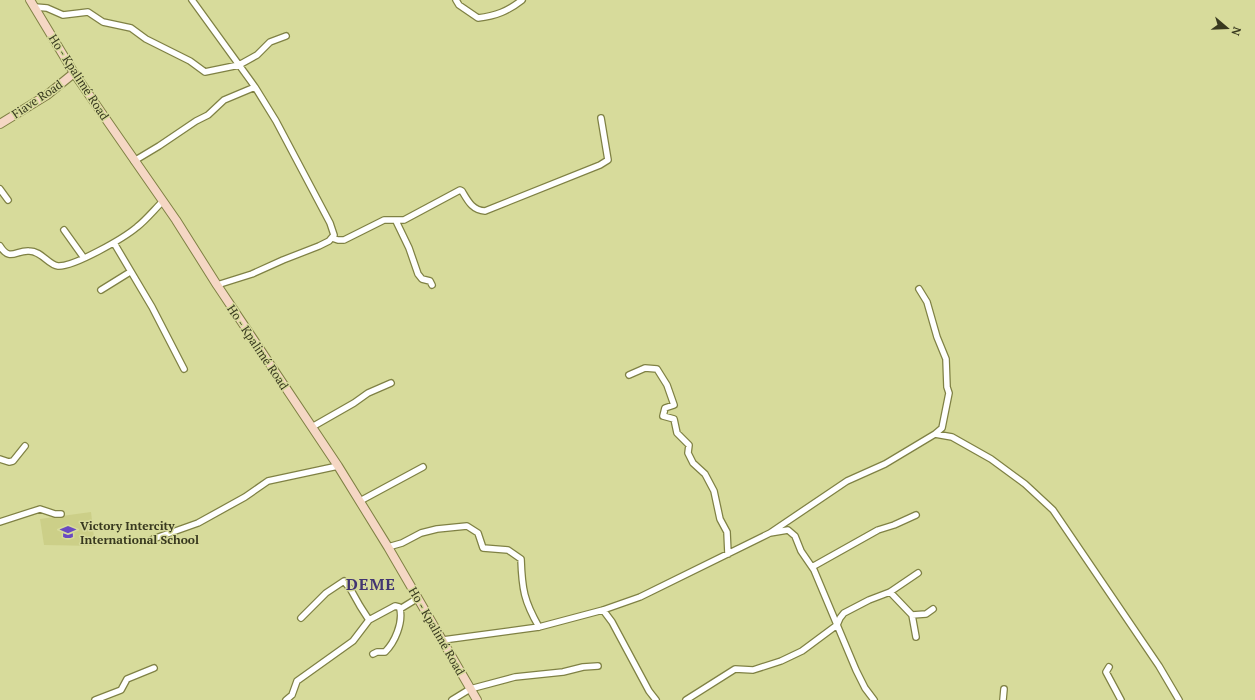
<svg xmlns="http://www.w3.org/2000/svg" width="1255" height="700" font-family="'PT Serif',serif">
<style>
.built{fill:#cccf88}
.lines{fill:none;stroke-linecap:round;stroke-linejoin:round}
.street-casing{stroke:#7f8144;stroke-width:8}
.secondary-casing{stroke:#7f8144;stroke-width:10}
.street{stroke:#fff;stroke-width:5.5}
.secondary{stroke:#f5d7c4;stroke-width:8}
.labels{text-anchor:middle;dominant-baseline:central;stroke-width:3;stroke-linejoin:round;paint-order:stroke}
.street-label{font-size:12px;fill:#38391f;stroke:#d7db9b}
.poi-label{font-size:12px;font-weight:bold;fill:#38391f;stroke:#d7db9b;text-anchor:start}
.district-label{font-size:16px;font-weight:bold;letter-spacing:1px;fill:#423571;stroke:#d7db9b}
</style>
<rect width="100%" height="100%" fill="#d7db9b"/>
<!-- built -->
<path class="built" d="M 91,512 L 95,546 L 44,545 L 40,519 Z"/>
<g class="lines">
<defs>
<path id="street" d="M 192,0 L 255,87 L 276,121 L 330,223 L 334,235 L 329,241 L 319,246 L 283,260 L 252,274 L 217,285
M 456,0 L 459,5 L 478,18 C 496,16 508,11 522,0
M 35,7 L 47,8 L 63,15 L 88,12 L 103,22 L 131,28 L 146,39 L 190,61 L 205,72 L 239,65 L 257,55 L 270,42 L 286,36
M 134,161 L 159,146 L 196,121 L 208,115 L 224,100 L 255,87
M 0,189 L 8,200
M 396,221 L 409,248 L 418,274 L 422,279 L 430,281 L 432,285
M 64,230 L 84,258
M 332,238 L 338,240 L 344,240 L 384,220 L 404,220 L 460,190 L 462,191 C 468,201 472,210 485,211 L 600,165 L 608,160 L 601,118
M 114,243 L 152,307 L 184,369
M 0,246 C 10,262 16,250 29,251 C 42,251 48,265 58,266 C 74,267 124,238 137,227 C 146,220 154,210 163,201
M 919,289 L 927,302 L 937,337 L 946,359 L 947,387 L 949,393 L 942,428 L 935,434
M 101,290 L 130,272
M 629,375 L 645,368 L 657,369 L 667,385 L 674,405 L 665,408 L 663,416 L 674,419 L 677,433 L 689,445 L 688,453 L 693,463 L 705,474 L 714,491 L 720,519 L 727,532 L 728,554
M 312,427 L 354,403 L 368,393 L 391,383
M 0,459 L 9,462 L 13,461 L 25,446
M 360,501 L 423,467
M 0,522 L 40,509 L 55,514 L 61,514
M 770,533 L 847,481 L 885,464 L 935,434 L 952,437 L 991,459 L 1025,484 L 1053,510 L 1159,666 L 1179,700
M 153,539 L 198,523 L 245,497 L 268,481 L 338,466
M 388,547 L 402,543 L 421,533 L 437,529 L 467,526 L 478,533 L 483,548 L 508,550 L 521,559 C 522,589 524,601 539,627
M 812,567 L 878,530 L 894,525 L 916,515
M 890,592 L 912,615 L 916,637
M 603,610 L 612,622 L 649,691 L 656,700
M 912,615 L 926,614 L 933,609
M 301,618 L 326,593 L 344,581 L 351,590 L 360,606 L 369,620
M 443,640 L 539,627 L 603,610 L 640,597 L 770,533 L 788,530 L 795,536 L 801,551 L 814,570 L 856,670 L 865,688 L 874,700
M 373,654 L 377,652 L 385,652 C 395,642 403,623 400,609
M 1109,667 L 1106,672 L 1121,700
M 95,700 L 121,690 L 127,679 L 154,668
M 286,700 L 292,695 L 297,681 L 353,641 L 369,620 L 395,606 L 399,607 L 400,609 L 418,598
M 452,700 L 470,689 L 515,677 L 563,672 L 583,667 L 598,666
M 686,700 L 735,669 L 753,670 L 781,661 L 802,651 L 837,625 L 840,618 L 844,613 L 869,600 L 890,592 L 918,573
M 1003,700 L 1004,689"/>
<path id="secondary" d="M 30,0 L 74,73 L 176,220 L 217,285 L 338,466 L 388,547 L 477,700
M 0,124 L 47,95 L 74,73"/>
</defs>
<!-- street casing -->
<use href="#street" class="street-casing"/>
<!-- secondary casing -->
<use href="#secondary" class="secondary-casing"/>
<!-- street -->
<use href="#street" class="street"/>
<!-- secondary -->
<use href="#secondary" class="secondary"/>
</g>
<!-- icons -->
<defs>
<symbol id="school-bare" viewBox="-9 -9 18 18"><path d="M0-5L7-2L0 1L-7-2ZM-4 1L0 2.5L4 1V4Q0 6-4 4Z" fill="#6949c2" stroke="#d7db9b" stroke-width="2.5" paint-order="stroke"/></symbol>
</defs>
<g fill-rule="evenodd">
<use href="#school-bare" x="57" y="521" width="22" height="22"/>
</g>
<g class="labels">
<!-- street labels -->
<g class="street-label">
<text transform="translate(79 77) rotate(57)">Ho - Kpalimé Road</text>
<text transform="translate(37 99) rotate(-34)">Fiave Road</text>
<text transform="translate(258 347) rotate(56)">Ho - Kpalimé Road</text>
<text transform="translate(437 631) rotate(60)">Ho - Kpalimé Road</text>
</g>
<!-- poi labels -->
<g class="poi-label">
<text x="80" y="525">Victory Intercity<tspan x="80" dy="14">International School</tspan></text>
</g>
<!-- district labels -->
<g class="district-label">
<text x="371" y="584">DEME</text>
</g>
</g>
<!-- north arrow -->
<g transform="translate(1227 28) rotate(109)" stroke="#d7db9b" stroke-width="3" paint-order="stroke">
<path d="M0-3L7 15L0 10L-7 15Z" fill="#38391f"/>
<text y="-6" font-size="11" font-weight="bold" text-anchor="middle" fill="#38391f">N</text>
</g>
</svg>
